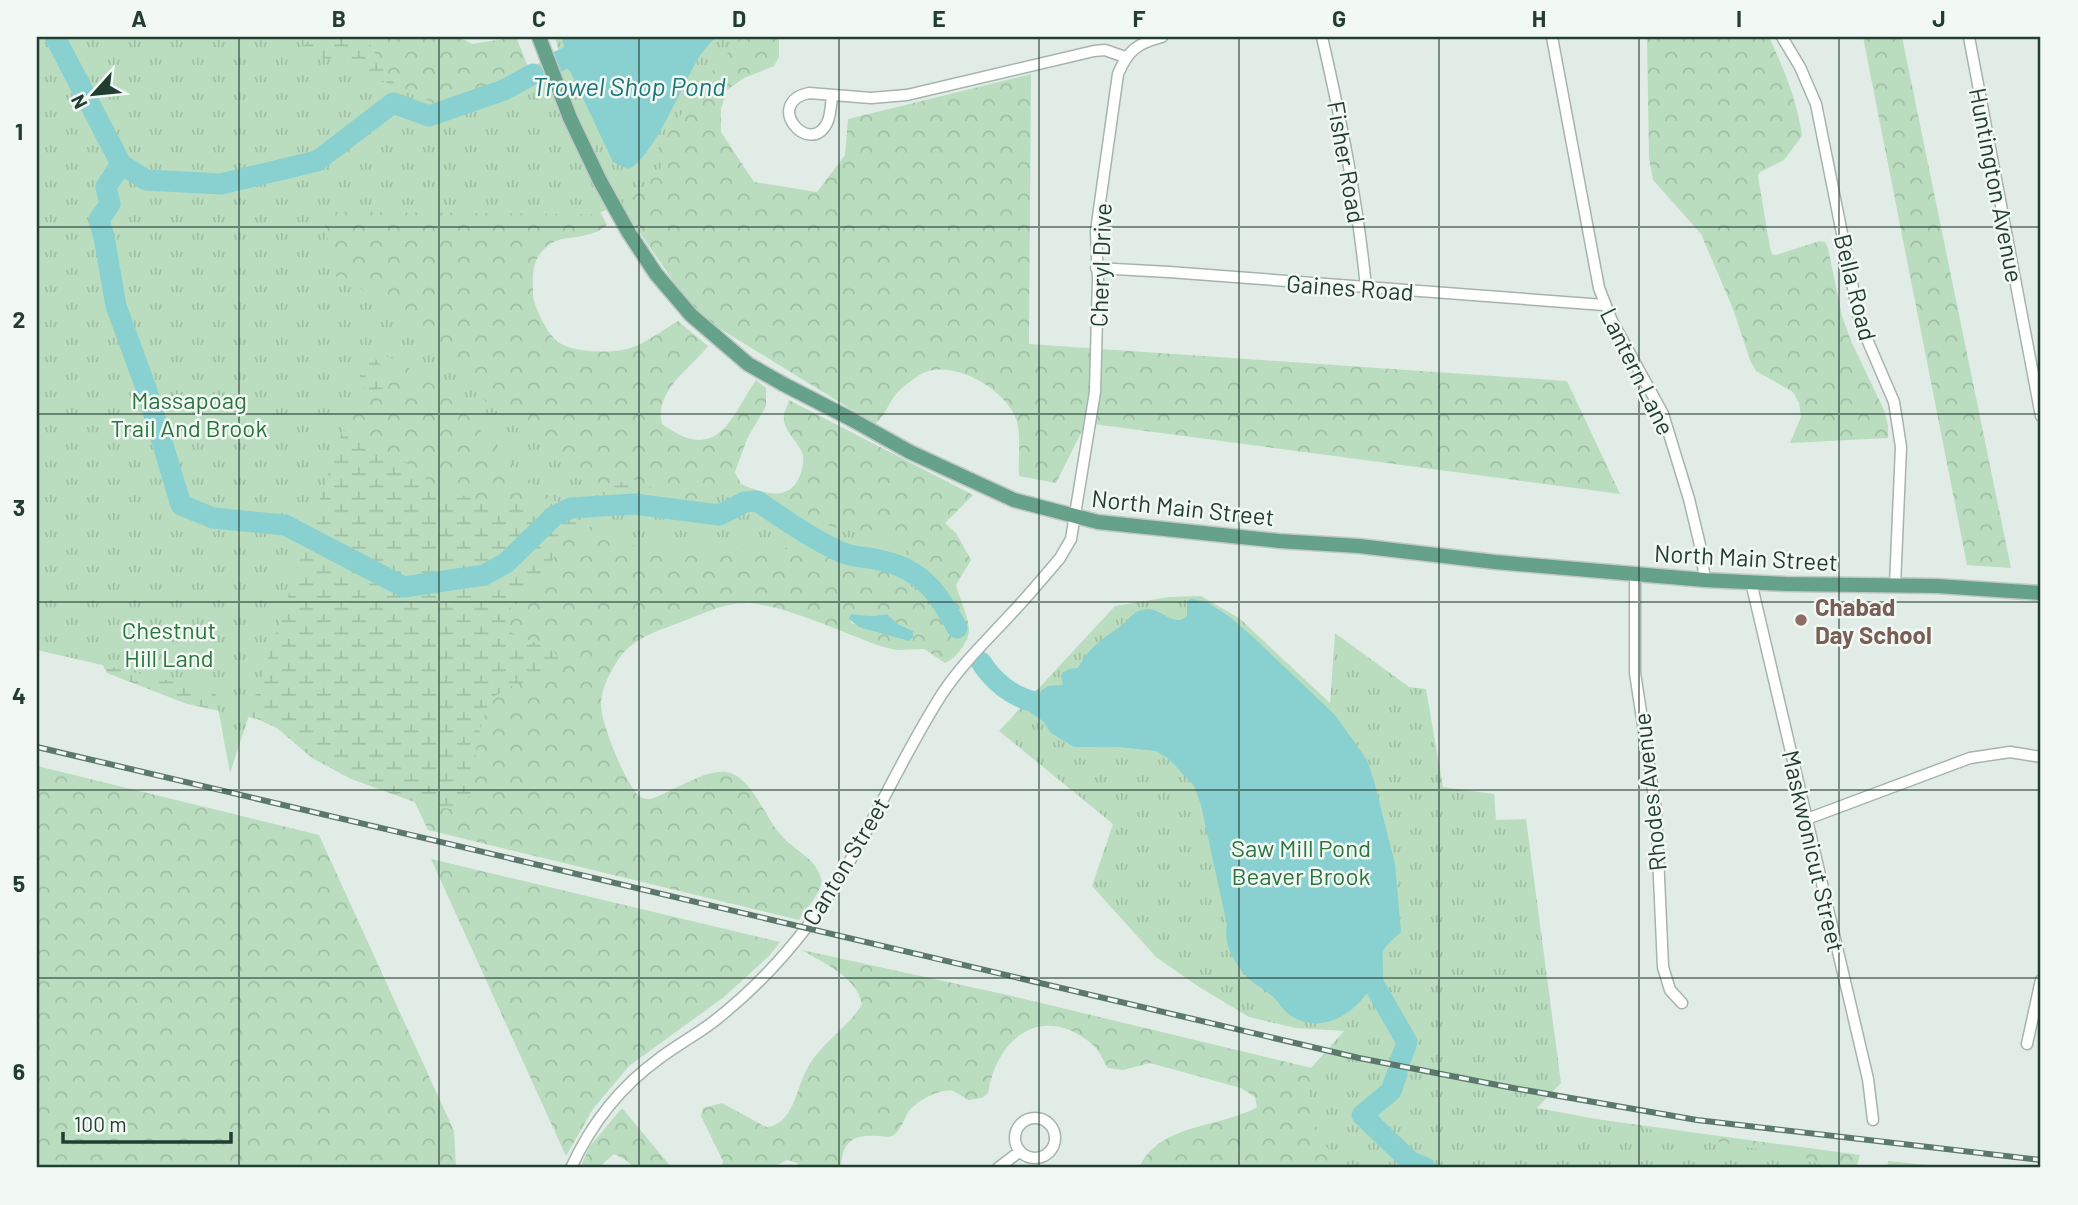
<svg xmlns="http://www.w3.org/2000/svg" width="2078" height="1205" font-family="Barlow,sans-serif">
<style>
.forest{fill:url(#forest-crowns);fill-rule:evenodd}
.wetland{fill:url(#wetland-marsh)}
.park{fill:url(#park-tufts)}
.water{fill:#89d0d1}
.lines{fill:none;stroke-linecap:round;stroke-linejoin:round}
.river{stroke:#89d0d1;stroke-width:21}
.minor-casing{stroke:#a5b4ac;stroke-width:13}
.major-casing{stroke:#c1c9c6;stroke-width:17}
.minor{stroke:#fff;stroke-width:10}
.major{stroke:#66a28a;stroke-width:14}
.rail-casing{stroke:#5c786d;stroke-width:6}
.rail{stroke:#f2f8f4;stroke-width:3.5;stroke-dasharray:10;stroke-linecap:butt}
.grid{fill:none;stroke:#223d32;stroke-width:2;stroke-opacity:0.55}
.education-dot{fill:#8d6e63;stroke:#f2f8f4;stroke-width:2.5}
.labels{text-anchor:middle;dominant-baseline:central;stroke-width:5;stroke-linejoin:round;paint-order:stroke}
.street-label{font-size:24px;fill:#223d32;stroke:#f2f8f4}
.park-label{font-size:24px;fill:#2c743e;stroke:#f2f8f4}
.education-label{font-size:24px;font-weight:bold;fill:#785e54;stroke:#f2f8f4;text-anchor:start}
.water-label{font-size:26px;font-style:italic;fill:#1c7679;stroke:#f2f8f4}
.neatline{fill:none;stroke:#223d32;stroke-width:2.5}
.grid-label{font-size:23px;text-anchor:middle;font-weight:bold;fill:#223d32}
</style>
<defs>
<pattern id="forest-crowns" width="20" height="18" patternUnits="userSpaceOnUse" patternTransform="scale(1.75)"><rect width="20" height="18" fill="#baddbf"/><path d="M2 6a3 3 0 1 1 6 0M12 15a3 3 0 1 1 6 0" fill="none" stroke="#a0bfa5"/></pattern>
<pattern id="wetland-marsh" width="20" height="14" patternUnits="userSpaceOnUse" patternTransform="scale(1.75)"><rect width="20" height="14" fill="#baddbf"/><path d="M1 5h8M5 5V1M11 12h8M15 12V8" fill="none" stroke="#a0bfa5"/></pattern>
<pattern id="park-tufts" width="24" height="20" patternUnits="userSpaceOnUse" patternTransform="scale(1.75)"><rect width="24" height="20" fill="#baddbf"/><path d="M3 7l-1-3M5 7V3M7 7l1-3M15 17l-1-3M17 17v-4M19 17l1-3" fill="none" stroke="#a0bfa5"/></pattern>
</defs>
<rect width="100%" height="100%" fill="#e2ece6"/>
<!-- forest -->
<path class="forest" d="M 46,37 L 459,37 L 472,44 L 516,37 L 543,103 L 607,225 C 603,228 598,232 593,233 C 573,241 555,233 540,254 C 531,266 533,281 533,295 C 534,307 548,335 558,342 C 575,354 618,354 636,346 C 651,339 665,329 678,321 L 708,346 C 690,369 654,391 662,424 C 717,464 729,421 756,380 L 766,388 L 766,406 L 747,439 L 735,472 L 741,484 C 760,492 788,503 799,478 C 802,471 804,463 803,456 C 800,442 782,431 784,416 C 784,411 788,405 789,400 L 973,495 L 945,523 L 956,533 L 971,560 L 956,585 C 959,597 970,621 969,631 C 967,643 957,658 945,663 L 924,649 L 896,650 L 880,646 C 844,633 784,605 748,603 C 724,602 703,614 681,622 C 658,631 632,638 618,660 C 610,672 601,690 601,704 C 601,724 624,778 636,793 C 640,798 645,799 650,799 C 673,792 704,769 726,772 C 751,775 765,818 781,835 C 793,850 815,857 821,878 C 824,890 805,910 799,920 L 428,830 L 195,340 ZM 851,614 L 872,616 L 887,614 L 898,624 L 913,631 L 905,640 L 851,623 Z
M 716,37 L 779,37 L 779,57 L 774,66 L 744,78 L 727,90 L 721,109 L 721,132 L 754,182 L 817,192 L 845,155 L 848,119 L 1031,74 L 1029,344 L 1567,381 L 1620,494 L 1086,423 L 1056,483 L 1019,476 C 1018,461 1021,436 1017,422 C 1008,390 954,359 923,373 C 916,377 902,387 897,393 C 888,403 886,415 875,424 L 696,314 L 618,201 Z
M 1647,37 L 1769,37 C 1784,69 1797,100 1802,136 L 1784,160 L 1760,172 L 1758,176 L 1770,248 L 1772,254 L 1776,255 L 1820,241 L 1825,242 L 1828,248 L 1842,316 L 1851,341 L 1884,410 L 1888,426 L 1888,438 L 1790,443 L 1801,417 L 1799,403 L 1793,392 L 1756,371 L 1750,360 L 1733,309 L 1701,234 L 1653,180 L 1649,158 Z
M 1863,37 L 1902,37 L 2011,568 L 1967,565 Z
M 37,766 L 319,835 L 454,1131 L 456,1168 L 37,1168 Z
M 431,859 L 780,942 L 770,955 L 724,997 L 629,1066 L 593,1109 L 566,1156 Z
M 802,950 L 1012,996 L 1433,1097 L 1860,1155 L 1856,1168 L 1139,1168 C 1159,1123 1221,1128 1257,1107 L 1255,1097 L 1241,1088 L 1150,1063 L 1123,1070 L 1108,1068 C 1103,1061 1100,1051 1093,1045 C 1043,1002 997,1037 988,1093 L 982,1098 L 968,1100 C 964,1098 958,1093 953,1091 C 940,1088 917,1101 909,1111 C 904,1118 902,1128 895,1134 C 890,1138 886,1137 879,1136 C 852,1134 842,1142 841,1168 L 800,1168 L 797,1163 L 787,1160 L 771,1168 L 721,1168 L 723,1161 L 701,1116 L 703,1108 L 722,1103 L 766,1127 C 794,1125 796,1087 808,1067 C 821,1043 848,1028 862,1004 C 855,975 824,964 802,950 Z
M 622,1108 L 672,1168 L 635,1168 L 624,1159 L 614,1154 L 598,1168 L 580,1168 L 590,1146 Z
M 1888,1161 L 1956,1168 L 1887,1168 Z"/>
<!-- wetland -->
<path class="wetland" d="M 37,37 L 365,37 C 380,59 395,98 424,103 C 431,105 439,101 446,99 L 435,139 L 314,210 L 344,326 L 381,365 L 389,387 L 372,391 L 358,386 L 294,330 L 322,423 L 350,433 L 402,459 L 434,486 L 486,503 L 544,504 L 632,479 L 656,489 L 679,507 L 683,525 L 595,524 L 562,539 L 543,582 L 507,612 L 512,633 L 553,650 L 562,663 L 560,668 L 537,680 L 515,684 L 490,699 L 477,739 L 474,791 L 457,809 L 428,807 L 351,779 L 312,758 L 277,728 L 257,719 L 187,704 L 107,673 L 100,660 L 37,241 Z"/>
<!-- park -->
<path class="park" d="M 37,37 L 329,37 L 299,47 L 303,52 L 345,64 L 446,109 L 486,93 L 559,52 L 555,37 L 741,37 L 704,81 L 656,151 L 666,162 L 630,201 L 596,214 L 323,212 L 334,275 L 361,289 L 414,327 L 459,376 L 494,409 L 620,508 L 686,511 L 696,506 L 700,499 L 745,486 L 752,517 L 792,519 L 826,525 L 868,535 L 890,538 L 900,544 L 921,564 L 968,639 L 958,648 L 952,629 L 904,579 L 843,550 L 635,546 L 582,523 L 535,485 L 504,457 L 469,417 L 439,389 L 403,364 L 370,347 L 230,773 L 215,691 L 37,650 Z
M 1201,596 L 1239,618 L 1330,703 L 1335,633 L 1409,687 L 1426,689 L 1443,787 L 1494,794 L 1496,820 L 1526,819 L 1561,1083 L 1537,1108 L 1806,1158 L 1826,1168 L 1341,1168 L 1310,1122 L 1310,1069 L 1344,1031 L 1296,1028 L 1249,1017 L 1196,985 L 1156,957 L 1092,886 L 1113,824 L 999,731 L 1115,606 L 1169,597 Z"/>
<!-- water -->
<path class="water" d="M 561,37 L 716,37 C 711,42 705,48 701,54 C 685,78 652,162 628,169 L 613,162 L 570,71 L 562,66 L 560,58 L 566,51 Z
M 1192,599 L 1207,602 L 1230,617 L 1254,638 L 1335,715 L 1367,760 L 1374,781 L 1395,864 L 1401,932 C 1395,938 1386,944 1383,952 C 1379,960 1380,969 1376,977 C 1362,1009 1326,1037 1291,1016 C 1283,1011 1280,1003 1273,997 C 1268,992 1261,988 1255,984 C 1239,972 1222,946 1227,925 L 1201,805 L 1194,786 L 1169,759 L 1156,751 L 1118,747 L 1074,747 L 1051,733 L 1043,721 L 1031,713 L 1029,709 L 1036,690 L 1040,692 L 1048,686 L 1063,685 L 1061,676 C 1066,668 1070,669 1078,668 C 1088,648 1104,638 1121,626 C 1131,618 1133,610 1148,609 C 1162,609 1174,628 1187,616 L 1187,601 Z
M 851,614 L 872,616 L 887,614 L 898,624 L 913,631 L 913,637 L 909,641 L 905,640 L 859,627 L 849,619 Z"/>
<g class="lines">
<!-- river -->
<path class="river" d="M 55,37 L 121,164 L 146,180 L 221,184 L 317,161 L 393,103 L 429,116 L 504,90 L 533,74
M 557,62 L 610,37
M 121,164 L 106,187 L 110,204 L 99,220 L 104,237 L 116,306 L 146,388 L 181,505 L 213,518 L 285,525 L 404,587 L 484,575 L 506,563 L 554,516 L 571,508 L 634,504 L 719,515 L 745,502 L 757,501 C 784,519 810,538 841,552 C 854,558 870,557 883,561 C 923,570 939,594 957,628
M 981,662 C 993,681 1012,697 1035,702 C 1042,704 1051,702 1058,702
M 1372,955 L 1373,983 L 1407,1042 L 1401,1059
M 1397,1074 L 1391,1091 L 1362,1115 L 1411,1162 L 1426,1168"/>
<defs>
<path id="minor" d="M 1322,37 C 1341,120 1358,203 1366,288
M 1552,37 L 1599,288 L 1612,321 L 1663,414 L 1689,499 L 1700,545 L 1705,580
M 1782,37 L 1800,67 L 1816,104 L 1860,323 L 1894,402 L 1901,447 L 1895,585
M 1969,37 L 2041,416
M 832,95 C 831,104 831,115 827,123 C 809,158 763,103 809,93 L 871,98 L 907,95 L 1094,51 L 1105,50 L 1125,57
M 1096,268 L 1169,272 L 1604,305
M 1635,575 L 1635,673 L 1656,810 L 1663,967 L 1670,990 L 1682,1003
M 1751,582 L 1868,1079 L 1873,1120
M 1807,819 L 1970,758 L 2010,752 L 2041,757
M 2027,1044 L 2041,980
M1015 1138a20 20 0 1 1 40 0a20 20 0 1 1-40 0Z
M 571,1168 C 591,1124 621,1086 660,1058 C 677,1045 696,1035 713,1022 C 748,995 779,963 806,928 C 861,856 893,770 942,694 C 961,665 987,640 1011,614 C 1028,596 1044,577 1060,558 L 1071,539 L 1095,392 L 1098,280 L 1096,231 L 1118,74 C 1128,50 1138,43 1162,37
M 998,1168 L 1019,1152"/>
<path id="major" d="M 539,37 L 570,118 L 600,181 L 629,233 L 656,274 L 691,315 L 748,364 L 783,384 L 851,419 L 910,452 L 1014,500 L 1098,522 L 1279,541 L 1359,546 L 1495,562 L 1705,580 L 1786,584 L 1937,586 L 2041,593"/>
</defs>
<!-- minor casing -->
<use href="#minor" class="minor-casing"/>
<!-- major casing -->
<use href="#major" class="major-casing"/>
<!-- minor -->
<use href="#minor" class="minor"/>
<!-- major -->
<use href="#major" class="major"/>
<defs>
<path id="rail" d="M 37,747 L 1359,1058 L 1513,1088 L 1697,1120 L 2041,1160"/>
</defs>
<!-- rail casing -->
<use href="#rail" class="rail-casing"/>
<!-- rail -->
<use href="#rail" class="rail"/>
</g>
<!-- grid -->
<path class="grid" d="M 239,37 L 239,1168M 439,37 L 439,1168M 639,37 L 639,1168M 839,37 L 839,1168M 1039,37 L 1039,1168M 1239,37 L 1239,1168M 1439,37 L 1439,1168M 1639,37 L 1639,1168M 1839,37 L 1839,1168M 37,227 L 2041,227M 37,414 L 2041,414M 37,602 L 2041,602M 37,790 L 2041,790M 37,978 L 2041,978"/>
<!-- markers -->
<circle class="education-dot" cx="1801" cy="620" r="7"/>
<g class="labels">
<!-- street labels -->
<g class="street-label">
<text transform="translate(1347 162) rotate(80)">Fisher Road</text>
<text transform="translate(1997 185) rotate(79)">Huntington Avenue</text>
<text transform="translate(1100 265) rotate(-88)">Cheryl Drive</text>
<text transform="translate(1350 287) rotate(4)">Gaines Road</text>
<text transform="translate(1856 287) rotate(76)">Bella Road</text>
<text transform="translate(1638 371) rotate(64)">Lantern Lane</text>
<text transform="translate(1183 507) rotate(6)">North Main Street</text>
<text transform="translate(1746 557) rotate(3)">North Main Street</text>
<text transform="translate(1649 792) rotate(-96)">Rhodes Avenue</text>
<text transform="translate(1814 851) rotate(77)">Maskwonicut Street</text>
<text transform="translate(845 861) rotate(-59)">Canton Street</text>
</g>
<!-- park labels -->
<g class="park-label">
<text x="189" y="399">Massapoag<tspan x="189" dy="28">Trail And Brook</tspan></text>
<text x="169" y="629">Chestnut<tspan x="169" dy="28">Hill Land</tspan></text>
<text x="1301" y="847">Saw Mill Pond<tspan x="1301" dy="28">Beaver Brook</tspan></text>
</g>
<!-- education labels -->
<g class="education-label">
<text x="1815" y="606">Chabad<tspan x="1815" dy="28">Day School</tspan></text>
</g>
<!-- water labels -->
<g class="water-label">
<text x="629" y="85">Trowel Shop Pond</text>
</g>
</g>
<!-- border -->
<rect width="2078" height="1205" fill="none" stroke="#f2f8f4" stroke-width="77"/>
<!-- north arrow -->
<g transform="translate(94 94) rotate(243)" stroke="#f2f8f4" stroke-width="5" paint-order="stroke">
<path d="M0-5L12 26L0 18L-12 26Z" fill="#223d32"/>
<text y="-10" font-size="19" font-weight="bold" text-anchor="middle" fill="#223d32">N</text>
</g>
<!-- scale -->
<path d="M63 1132v10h168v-10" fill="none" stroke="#223d32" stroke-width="3.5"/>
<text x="74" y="1132" font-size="21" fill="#223d32" stroke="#f2f8f4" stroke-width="5" paint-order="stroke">100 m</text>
<rect x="38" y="38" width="2001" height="1128" class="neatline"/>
<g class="grid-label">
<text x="139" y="27">A</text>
<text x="339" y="27">B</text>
<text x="539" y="27">C</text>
<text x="739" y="27">D</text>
<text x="939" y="27">E</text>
<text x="1139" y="27">F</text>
<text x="1339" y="27">G</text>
<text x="1539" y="27">H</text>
<text x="1739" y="27">I</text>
<text x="1939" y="27">J</text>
<text x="19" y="140">1</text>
<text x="19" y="328">2</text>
<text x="19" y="516">3</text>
<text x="19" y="704">4</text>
<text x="19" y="892">5</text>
<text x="19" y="1080">6</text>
</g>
</svg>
